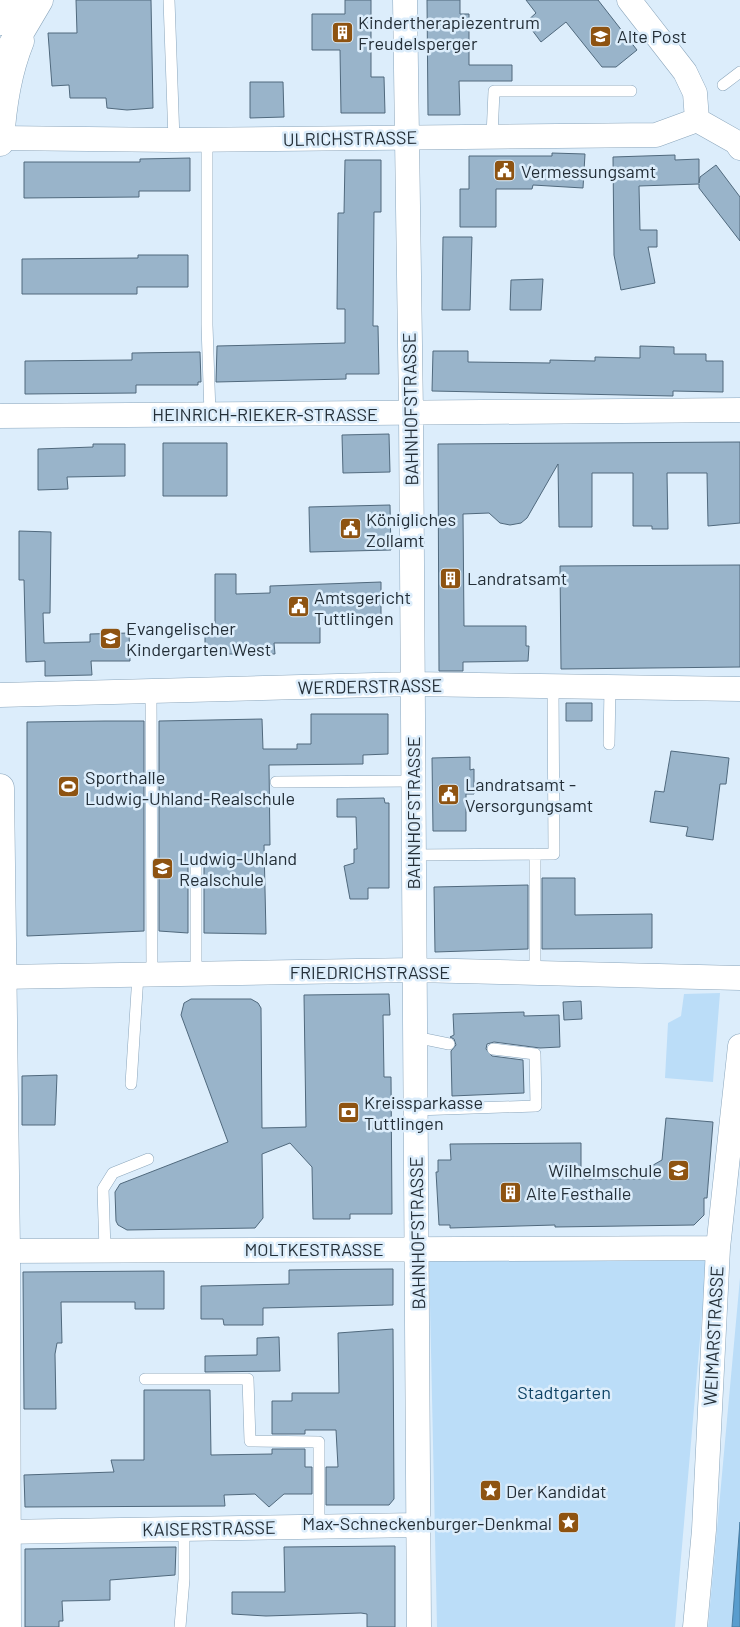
<svg xmlns="http://www.w3.org/2000/svg" width="740" height="1627" font-family="Barlow,sans-serif">
<style>
.green{fill:#bbddf8}
.water{fill:#599dce;stroke:#497ca1}
.building{fill:#99b4ca;stroke:#50697d}
.lines{fill:none;stroke-linecap:round;stroke-linejoin:round}
.service-casing{stroke:#8ba6bc;stroke-width:12}
.minor-casing{stroke:#8ba6bc;stroke-width:25}
.tertiary-casing{stroke:#8ba6bc;stroke-width:29}
.primary-casing{stroke:#8ba6bc;stroke-width:29}
.service{stroke:#fff;stroke-width:11}
.minor{stroke:#fff;stroke-width:24}
.tertiary{stroke:#fff;stroke-width:28}
.primary{stroke:#fff;stroke-width:28}
.labels{text-anchor:middle;dominant-baseline:central;stroke-width:5;stroke-linejoin:round;paint-order:stroke}
.poi-label{font-size:18px;fill:#242f38;stroke:#dcedfb;text-anchor:start}
.street-label{font-size:18px;fill:#242f38;stroke:#dcedfb}
.park-label{font-size:18px;fill:#0e4365;stroke:#dcedfb}
</style>
<rect width="100%" height="100%" fill="#dcedfb"/>
<!-- green -->
<path class="green" d="M 720,993 L 713,1082 L 665,1078 L 668,1023 L 681,1016 L 684,994 Z
M 707,1258 L 675,1627 L 437,1627 L 429,1259 Z
M 740,1278 L 740,1522 L 732,1627 L 708,1627 Z"/>
<!-- water -->
<path class="water" d="M 740,1522 L 740,1627 L 732,1627 Z"/>
<!-- building -->
<path class="building" d="M 76,0 L 151,0 L 153,108 L 127,110 L 107,108 L 106,98 L 70,98 L 69,85 L 52,86 L 48,33 L 77,33 Z
M 345,0 L 371,0 L 371,77 L 384,77 L 385,113 L 341,113 L 340,50 L 312,50 L 312,14 L 345,14 Z
M 427,0 L 460,0 L 460,14 L 469,14 L 469,65 L 512,65 L 512,81 L 459,81 L 460,115 L 428,115 Z
M 526,0 L 598,0 L 637,50 L 616,67 L 602,67 L 566,22 L 541,42 L 526,22 L 536,13 Z
M 250,82 L 283,82 L 284,117 L 250,118 Z
M 552,153 L 585,154 L 583,188 L 533,185 L 532,189 L 496,189 L 496,227 L 460,227 L 460,189 L 469,189 L 469,156 L 552,156 Z
M 675,155 L 675,160 L 699,159 L 699,183 L 700,177 L 716,165 L 740,197 L 740,241 L 699,188 L 699,184 L 639,186 L 640,230 L 657,230 L 657,247 L 648,247 L 655,283 L 621,290 L 614,255 L 613,157 Z
M 190,158 L 190,191 L 139,191 L 139,197 L 24,198 L 24,162 L 140,162 L 140,159 Z
M 345,160 L 381,160 L 381,212 L 374,212 L 373,326 L 378,326 L 379,374 L 346,374 L 346,379 L 216,382 L 217,346 L 345,343 L 345,309 L 337,309 L 338,213 L 344,213 Z
M 443,237 L 472,237 L 470,310 L 442,310 Z
M 138,255 L 188,255 L 188,287 L 137,287 L 137,294 L 22,294 L 22,259 L 138,258 Z
M 543,279 L 541,310 L 510,310 L 511,280 Z
M 640,346 L 674,347 L 674,354 L 706,354 L 706,361 L 723,361 L 723,392 L 673,391 L 673,396 L 432,391 L 433,351 L 468,351 L 468,362 L 550,363 L 550,360 L 595,361 L 595,357 L 640,358 Z
M 200,352 L 201,382 L 198,382 L 198,385 L 136,385 L 136,393 L 25,394 L 25,361 L 132,360 L 132,353 Z
M 389,434 L 390,472 L 343,473 L 342,435 Z
M 740,442 L 740,523 L 708,526 L 707,473 L 667,473 L 668,529 L 652,529 L 652,526 L 633,526 L 633,473 L 592,473 L 592,527 L 559,527 L 558,464 L 527,518 L 521,523 L 510,525 L 500,523 L 489,513 L 463,514 L 464,626 L 526,626 L 526,646 L 529,646 L 528,661 L 463,662 L 463,671 L 439,671 L 438,444 Z
M 163,443 L 227,443 L 227,496 L 163,496 Z
M 93,444 L 125,444 L 125,476 L 67,477 L 68,489 L 38,490 L 38,449 L 93,447 Z
M 390,505 L 391,550 L 310,552 L 309,507 Z
M 19,531 L 51,532 L 50,613 L 43,613 L 44,643 L 90,642 L 90,634 L 129,633 L 130,661 L 91,661 L 92,675 L 45,676 L 45,661 L 26,662 L 24,580 L 19,580 Z
M 740,565 L 740,667 L 561,669 L 560,566 Z
M 215,574 L 236,574 L 236,594 L 270,593 L 270,586 L 381,582 L 381,620 L 320,620 L 320,643 L 274,643 L 275,654 L 205,654 L 205,632 L 215,632 Z
M 566,703 L 592,703 L 592,721 L 566,721 Z
M 311,714 L 388,714 L 388,754 L 363,755 L 363,764 L 269,765 L 270,845 L 264,845 L 266,934 L 204,933 L 204,862 L 202,858 L 196,855 L 192,856 L 188,862 L 188,933 L 159,931 L 159,721 L 262,719 L 263,749 L 297,749 L 297,744 L 311,744 Z
M 105,721 L 144,721 L 144,931 L 27,936 L 27,722 Z
M 671,751 L 729,758 L 726,784 L 720,784 L 713,840 L 686,836 L 688,827 L 650,822 L 655,791 L 664,792 Z
M 470,757 L 470,770 L 474,769 L 474,794 L 466,794 L 466,831 L 433,831 L 432,758 Z
M 384,798 L 385,803 L 389,803 L 389,888 L 368,888 L 368,899 L 350,899 L 344,866 L 354,863 L 354,849 L 357,849 L 356,817 L 337,817 L 337,799 Z
M 542,878 L 575,878 L 575,915 L 652,914 L 652,948 L 542,949 Z
M 528,885 L 528,949 L 435,952 L 434,887 Z
M 389,994 L 390,1015 L 383,1015 L 384,1077 L 391,1077 L 392,1214 L 350,1214 L 350,1219 L 313,1219 L 312,1167 L 290,1143 L 262,1154 L 263,1218 L 255,1228 L 127,1230 L 118,1225 L 116,1221 L 115,1192 L 120,1184 L 228,1142 L 181,1015 L 184,1003 L 191,999 L 251,999 L 258,1003 L 261,1008 L 262,1128 L 306,1127 L 304,995 Z
M 581,1001 L 582,1019 L 564,1020 L 563,1002 Z
M 524,1012 L 524,1016 L 559,1015 L 560,1047 L 540,1048 L 494,1042 L 487,1044 L 486,1049 L 492,1056 L 523,1060 L 524,1093 L 452,1096 L 451,1051 L 456,1045 L 454,1039 L 450,1037 L 454,1035 L 453,1014 Z
M 57,1075 L 55,1125 L 22,1125 L 22,1076 Z
M 666,1118 L 713,1122 L 707,1198 L 704,1198 L 704,1215 L 694,1225 L 555,1227 L 555,1225 L 450,1228 L 450,1225 L 439,1225 L 436,1172 L 438,1172 L 438,1160 L 451,1160 L 450,1144 L 581,1143 L 581,1170 L 584,1170 L 584,1179 L 641,1179 L 648,1168 L 662,1160 Z
M 393,1269 L 393,1305 L 263,1308 L 263,1325 L 224,1325 L 223,1319 L 201,1319 L 201,1286 L 289,1284 L 289,1270 Z
M 164,1271 L 164,1309 L 135,1309 L 135,1302 L 61,1302 L 62,1343 L 57,1343 L 55,1354 L 56,1409 L 24,1409 L 23,1272 Z
M 393,1329 L 394,1499 L 389,1505 L 326,1505 L 326,1467 L 338,1467 L 336,1430 L 305,1430 L 305,1434 L 272,1434 L 272,1401 L 292,1401 L 292,1393 L 339,1393 L 338,1333 Z
M 279,1337 L 280,1371 L 205,1372 L 205,1356 L 257,1355 L 257,1338 Z
M 144,1390 L 210,1390 L 211,1455 L 272,1454 L 272,1449 L 305,1449 L 305,1467 L 312,1467 L 312,1494 L 284,1494 L 269,1507 L 255,1494 L 224,1495 L 225,1506 L 25,1507 L 24,1475 L 114,1472 L 111,1460 L 144,1460 Z
M 395,1546 L 395,1627 L 367,1627 L 367,1614 L 361,1613 L 266,1616 L 232,1614 L 232,1592 L 285,1592 L 284,1547 Z
M 176,1547 L 175,1575 L 110,1580 L 110,1600 L 62,1601 L 63,1621 L 59,1621 L 59,1627 L 25,1627 L 25,1549 Z"/>
<g class="lines">
<defs>
<path id="service" d="M 169,0 L 174,140
M 723,85 L 740,72
M 492,136 L 494,91 L 631,91
M 207,140 L 207,325 L 210,414
M 151,691 L 152,974
M 609,744 L 610,687
M 276,782 L 413,781
M 413,855 L 554,854 L 553,686
M 535,973 L 535,854
M 196,974 L 196,862
M 415,1037 L 449,1044
M 131,1084 L 138,975
M 415,1110 L 536,1106 L 535,1054 L 493,1049
M 105,1250 L 103,1189 L 113,1173 L 148,1159
M 145,1379 L 248,1379 L 250,1441 L 319,1442 L 319,1527
M 180,1627 L 184,1579 L 184,1529"/>
<path id="minor" d="M 405,0 L 411,413 L 419,1627
M 629,0 L 685,72 L 695,93 L 697,120
M 697,120 L 736,142 L 740,148
M 0,138 L 174,140 L 656,135 L 697,120
M 0,416 L 740,410
M 0,695 L 412,684 L 740,689
M 0,977 L 414,970 L 740,978
M 0,1251 L 718,1248
M 0,1532 L 418,1525
M 695,1627 L 704,1530 L 718,1248 L 740,1046"/>
<path id="tertiary" d="M 0,142 C 2,107 7,73 20,41
M 0,788 L 6,1251 L 7,1627"/>
<path id="primary" d="M 0,21 L 12,0
M 0,66 L 39,0"/>
</defs>
<!-- service casing -->
<use href="#service" class="service-casing"/>
<!-- minor casing -->
<use href="#minor" class="minor-casing"/>
<!-- tertiary casing -->
<use href="#tertiary" class="tertiary-casing"/>
<!-- primary casing -->
<use href="#primary" class="primary-casing"/>
<!-- service -->
<use href="#service" class="service"/>
<!-- minor -->
<use href="#minor" class="minor"/>
<!-- tertiary -->
<use href="#tertiary" class="tertiary"/>
<!-- primary -->
<use href="#primary" class="primary"/>
</g>
<!-- icons -->
<defs>
<symbol id="building-square" viewBox="-11 -11 22 22"><rect x="-9" y="-9" width="18" height="18" rx="4" fill="#8e5311" stroke="#dcedfb"/><path d="M-4-6H4V6H1V3H-1V6H-4ZM-2.5-4.3h1.7v1.8h-1.7ZM.8-4.3h1.7v1.8H.8ZM-2.5-1h1.7V.8h-1.7ZM.8-1h1.7V.8H.8Z" fill="#fff"/></symbol>
<symbol id="school-square" viewBox="-11 -11 22 22"><rect x="-9" y="-9" width="18" height="18" rx="4" fill="#8e5311" stroke="#dcedfb"/><path d="M0-5L7-2L0 1L-7-2ZM-4 1L0 2.5L4 1V4Q0 6-4 4Z" fill="#fff"/></symbol>
<symbol id="civic-square" viewBox="-11 -11 22 22"><rect x="-9" y="-9" width="18" height="18" rx="4" fill="#8e5311" stroke="#dcedfb"/><path d="M-.6-6.5H3V-4.5H.6V-3L4-1V1h2V6H-6V1h2V-1L-.6-3ZM-1.2 2.5V6h2.4V2.5Z" fill="#fff"/></symbol>
<symbol id="stadium-square" viewBox="-11 -11 22 22"><rect x="-9" y="-9" width="18" height="18" rx="4" fill="#8e5311" stroke="#dcedfb"/><path d="M0-5a6.5 5 0 1 0 0 10a6.5 5 0 1 0 0-10ZM-3.5-1.8h7v3.6h-7Z" fill="#fff"/></symbol>
<symbol id="bank-square" viewBox="-11 -11 22 22"><rect x="-9" y="-9" width="18" height="18" rx="4" fill="#8e5311" stroke="#dcedfb"/><path d="M-6-4H6V4H-6ZM0-2.3a2.3 2.3 0 1 0 0 4.6a2.3 2.3 0 1 0 0-4.6Z" fill="#fff"/></symbol>
<symbol id="sight-square" viewBox="-11 -11 22 22"><rect x="-9" y="-9" width="18" height="18" rx="4" fill="#8e5311" stroke="#dcedfb"/><path d="M0-6L1.8-2.2L6-1.7L2.9 1.2L3.7 5.4L0 3.3L-3.7 5.4L-2.9 1.2L-6-1.7L-1.8-2.2Z" fill="#fff"/></symbol>
</defs>
<g fill-rule="evenodd">
<use href="#building-square" x="330" y="20" width="25" height="25"/>
<use href="#school-square" x="588" y="24" width="25" height="25"/>
<use href="#civic-square" x="492" y="158" width="25" height="25"/>
<use href="#civic-square" x="338" y="516" width="25" height="25"/>
<use href="#building-square" x="438" y="566" width="25" height="25"/>
<use href="#civic-square" x="286" y="594" width="25" height="25"/>
<use href="#school-square" x="98" y="626" width="25" height="25"/>
<use href="#stadium-square" x="56" y="774" width="25" height="25"/>
<use href="#civic-square" x="436" y="782" width="25" height="25"/>
<use href="#school-square" x="150" y="856" width="25" height="25"/>
<use href="#bank-square" x="336" y="1100" width="25" height="25"/>
<use href="#school-square" x="666" y="1158" width="25" height="25"/>
<use href="#building-square" x="498" y="1180" width="25" height="25"/>
<use href="#sight-square" x="478" y="1478" width="25" height="25"/>
<use href="#sight-square" x="556" y="1510" width="25" height="25"/>
</g>
<g class="labels">
<!-- poi labels -->
<g class="poi-label">
<text x="358" y="22">Kindertherapiezentrum<tspan x="358" dy="21">Freudelsperger</tspan></text>
<text x="617" y="36">Alte Post</text>
<text x="521" y="171">Vermessungsamt</text>
<text x="366" y="519">Königliches<tspan x="366" dy="21">Zollamt</tspan></text>
<text x="467" y="578">Landratsamt</text>
<text x="314" y="597">Amtsgericht<tspan x="314" dy="21">Tuttlingen</tspan></text>
<text x="126" y="628">Evangelischer<tspan x="126" dy="21">Kindergarten West</tspan></text>
<text x="85" y="777">Sporthalle<tspan x="85" dy="21">Ludwig-Uhland-Realschule</tspan></text>
<text x="465" y="784">Landratsamt -<tspan x="465" dy="21">Versorgungsamt</tspan></text>
<text x="179" y="858">Ludwig-Uhland<tspan x="179" dy="21">Realschule</tspan></text>
<text x="364" y="1102">Kreissparkasse<tspan x="364" dy="21">Tuttlingen</tspan></text>
<text x="662" y="1170" text-anchor="end">Wilhelmschule</text>
<text x="526" y="1193">Alte Festhalle</text>
<text x="506" y="1491">Der Kandidat</text>
<text x="552" y="1523" text-anchor="end">Max-Schneckenburger-Denkmal</text>
</g>
<!-- street labels -->
<g class="street-label">
<text transform="translate(350 138) rotate(-1)">ULRICHSTRASSE</text>
<text transform="translate(410 409) rotate(-91)">BAHNHOFSTRASSE</text>
<text x="265" y="414">HEINRICH-RIEKER-STRASSE</text>
<text transform="translate(370 686) rotate(-1)">WERDERSTRASSE</text>
<text transform="translate(413 813) rotate(-90)">BAHNHOFSTRASSE</text>
<text x="370" y="972">FRIEDRICHSTRASSE</text>
<text transform="translate(417 1233) rotate(-91)">BAHNHOFSTRASSE</text>
<text x="314" y="1249">MOLTKESTRASSE</text>
<text transform="translate(713 1336) rotate(-87)">WEIMARSTRASSE</text>
<text transform="translate(209 1528) rotate(-1)">KAISERSTRASSE</text>
</g>
<!-- park labels -->
<g class="park-label">
<text x="564" y="1392">Stadtgarten</text>
</g>
</g>
</svg>
